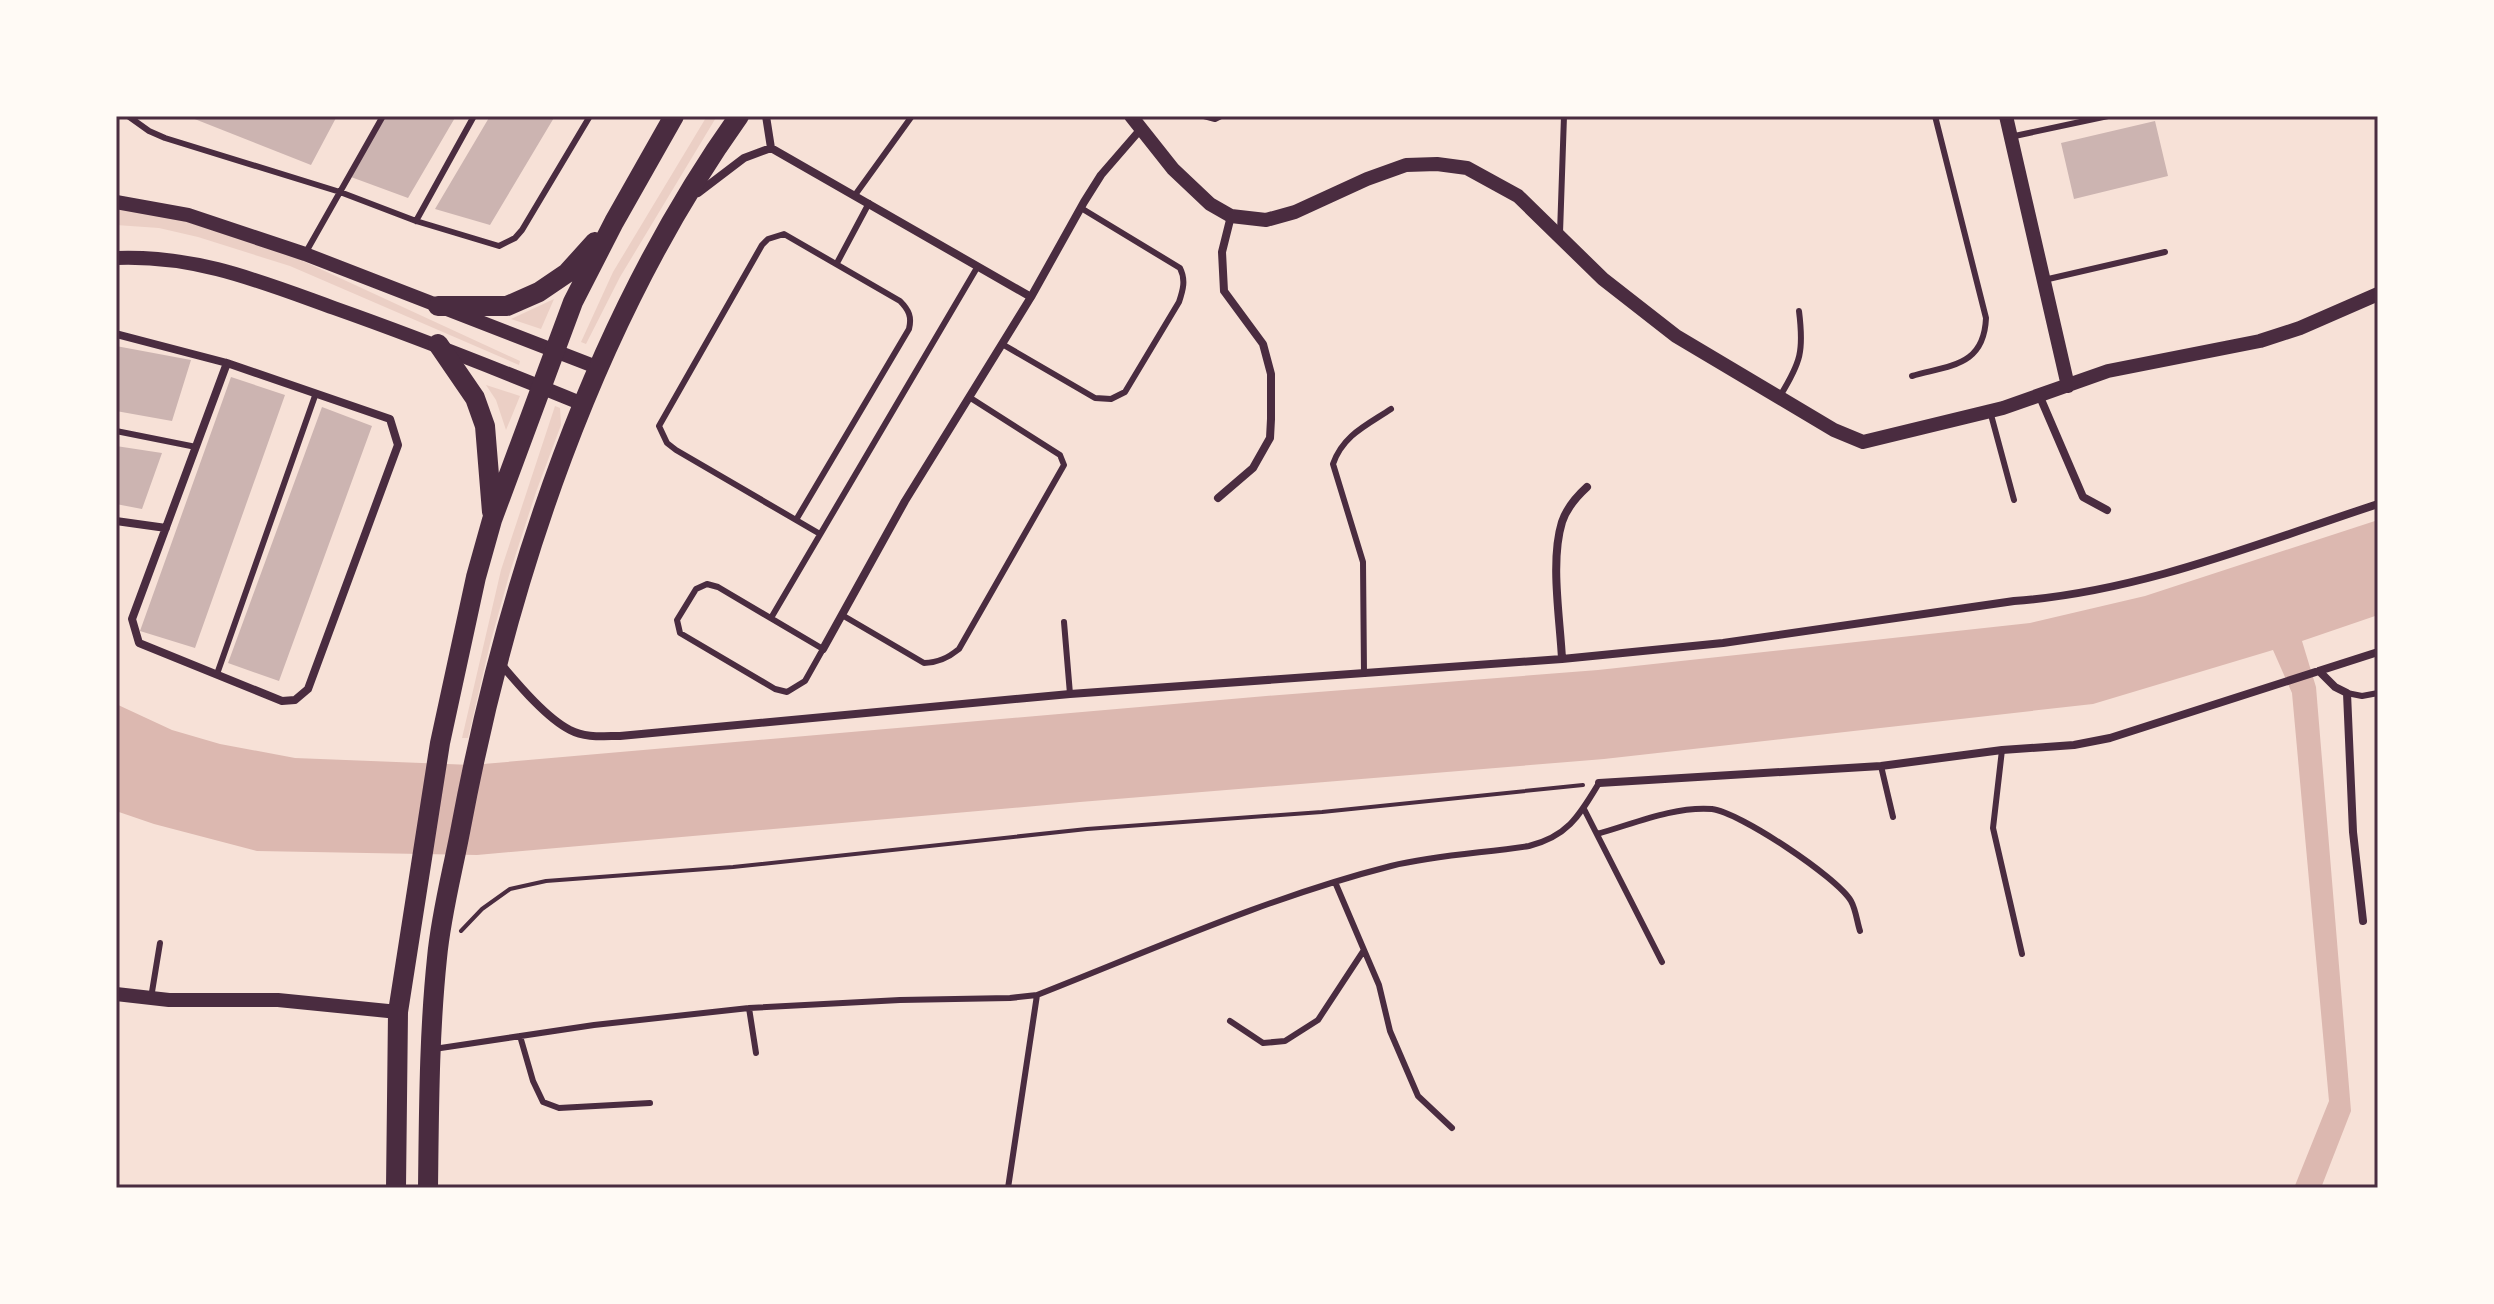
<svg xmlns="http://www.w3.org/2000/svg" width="2494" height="1304" font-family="'Noto Serif',serif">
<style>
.green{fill:#ebcfc5}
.water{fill:#dcb8b0}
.building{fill:#ccb4b1}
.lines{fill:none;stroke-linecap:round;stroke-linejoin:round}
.path{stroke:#4a2c40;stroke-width:4}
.service{stroke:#4a2c40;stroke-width:6}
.minor{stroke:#4a2c40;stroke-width:8}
.tertiary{stroke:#4a2c40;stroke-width:14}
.primary{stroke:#4a2c40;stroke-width:20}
.neatline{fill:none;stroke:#4a2c40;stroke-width:3}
</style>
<rect width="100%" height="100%" fill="#f7e1d7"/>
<!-- green -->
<path class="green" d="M 707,116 L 717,116 L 620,277 L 586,344 L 581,342 L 613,272 Z
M 116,199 L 290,255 L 520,361 L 519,365 L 290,266 L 198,237 L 159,228 L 116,225 Z
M 554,299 L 541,329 L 511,319 Z
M 486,385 L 520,396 L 506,430 L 496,400 Z
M 555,406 L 560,408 L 561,425 L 536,492 L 510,572 L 490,644 L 468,738 L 462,738 L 501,570 Z"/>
<!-- water -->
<path class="water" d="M 2378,520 L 2378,615 L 2302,641 L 2316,687 L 2351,1111 L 2321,1188 L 2294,1188 L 2329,1101 L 2292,693 L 2273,650 L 2093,704 L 1604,759 L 1080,802 L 477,855 L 257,851 L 154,824 L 116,811 L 116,704 L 172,730 L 220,744 L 295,758 L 472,765 L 1266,696 L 1598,670 L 2030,623 L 2145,596 Z"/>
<!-- building -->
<path class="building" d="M 187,116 L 337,116 L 311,165 Z
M 386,116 L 456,116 L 408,198 L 351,177 Z
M 490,116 L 555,116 L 490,225 L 435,209 Z
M 2155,121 L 2168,176 L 2074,199 L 2061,143 Z
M 116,346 L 191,360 L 172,421 L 116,411 Z
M 231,377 L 285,395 L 195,648 L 140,631 Z
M 322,407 L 372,426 L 279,681 L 228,663 Z
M 116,446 L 162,453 L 142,509 L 116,504 Z"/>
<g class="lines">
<!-- path -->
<path class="path" d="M 461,931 L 482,909 L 510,889 L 546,881 L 733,867 L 1087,829 L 1322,812 L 1583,785"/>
<!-- service -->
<path class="service" d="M 128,116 L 149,131 L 165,138 L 340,192 L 416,221 L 499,246 L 515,238 L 522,230 L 590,116
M 1204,116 L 1215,119 L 1221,116
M 2010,137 L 2108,116
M 855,195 L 912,116
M 416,221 L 474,116
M 1560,233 L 1564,116
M 306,252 L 383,116
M 837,263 L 869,203
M 2044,280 L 2165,252
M 1002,344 L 1095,398 L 1111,399 L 1125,392 L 1179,302 C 1183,290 1186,280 1180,268 L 1081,208
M 1912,376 C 1951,365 1984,366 1986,318 L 1935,116
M 1780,396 C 1801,362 1804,351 1799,311
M 1990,411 L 2014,500
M 116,431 L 196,447
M 796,520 L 909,329 C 912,317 909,310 900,301 L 784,234 L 768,239 L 762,245 L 659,426 L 667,443 L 676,450 L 820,534
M 707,584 L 718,587 L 823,649 L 805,681 L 787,692 L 775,689 L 680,633 L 677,620 L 696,589 Z
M 842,615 L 924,663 C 938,663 948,658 959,649 L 1064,465 L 1060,455 L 969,397
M 771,618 L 978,266
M 1064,622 L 1070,694
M 217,674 L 316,393
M 1364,674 L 1363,562 L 1333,464 C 1343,435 1367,425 1391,409
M 2347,693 L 2362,696 L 2378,693
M 2002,750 L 1993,828 L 2022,954
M 1881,766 L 1893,817
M 1584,809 L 1662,962
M 1597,834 C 1633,824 1674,806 1712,809 C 1739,812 1837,877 1851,901 C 1856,910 1857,922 1860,931
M 1364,950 L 1379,985 L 1390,1031 L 1418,1096 L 1452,1128
M 151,998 L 160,943
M 749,1008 L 756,1053
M 1230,1021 L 1263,1043 L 1285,1041 L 1318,1020 L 1364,950 L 1335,882
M 520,1036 L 533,1081 L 543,1102 L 559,1108 L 650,1103
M 434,1049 L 594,1025 L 749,1008 L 900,1000 L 1010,998 L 1037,995 C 1154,949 1269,897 1391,866 C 1436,855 1484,853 1529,846 C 1568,836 1579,816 1599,783
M 1008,1188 L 1037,995"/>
<!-- minor -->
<path class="minor" d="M 766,116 L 771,148 L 1031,297
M 698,193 L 744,158 L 771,148
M 116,334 L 227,363 L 390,419 L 398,445 L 308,689 L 295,700 L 282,701 L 139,643 L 132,619 L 227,363
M 2040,397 L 2083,497 L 2107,510
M 1218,498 L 1253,468 L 1270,438 L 1271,419 L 1271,374 L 1263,344 L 1224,291 L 1222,252 L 1231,216
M 116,521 L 166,528
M 823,649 L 905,501 L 1031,297 L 1084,202 L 1101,175 L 1140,130
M 1562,659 C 1560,618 1550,561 1562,522 C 1567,507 1576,497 1587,487
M 500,663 C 517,683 546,718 570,730 C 585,738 603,736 620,736 L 1070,694 L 1562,659 L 1723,643 L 2014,601 C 2140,592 2259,543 2378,504
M 2319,671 L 2335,687 L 2347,693 L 2353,832 L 2363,921
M 1599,783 L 1881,766 L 2002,750 L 2074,745 L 2110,738 L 2378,652"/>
<!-- tertiary -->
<path class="tertiary" d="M 1131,116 L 1173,169 L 1210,204 L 1231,216 L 1266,220 L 1295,212 L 1367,179 L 1406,165 L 1437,164 L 1467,168 L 1518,196 L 1603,279 L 1676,336 L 1834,430 L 1863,442 L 2003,408 L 2108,371 L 2260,341 L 2300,328 L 2378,294
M 2006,116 L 2068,386
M 116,202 L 188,215 L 305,254 L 599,368
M 116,258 C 197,255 259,281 334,308 C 419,338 502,371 585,405
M 116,994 L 169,1000 L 278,1000 L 398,1012"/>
<!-- primary -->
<path class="primary" d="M 438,306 L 507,306 L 539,292 L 567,273 L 595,242
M 438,344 L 475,398 L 485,426 L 492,512
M 396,1188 L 398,1012 L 440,743 L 476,577 L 492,520 L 573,302 L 614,222 L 674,116
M 428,1188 C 429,1111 429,1034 437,958 C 441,914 453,870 461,827 C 507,582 593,321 739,116"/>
</g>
<!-- border -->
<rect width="2494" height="1304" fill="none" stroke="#fffaf5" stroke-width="236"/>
<rect x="118" y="118" width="2258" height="1068" class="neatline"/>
</svg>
